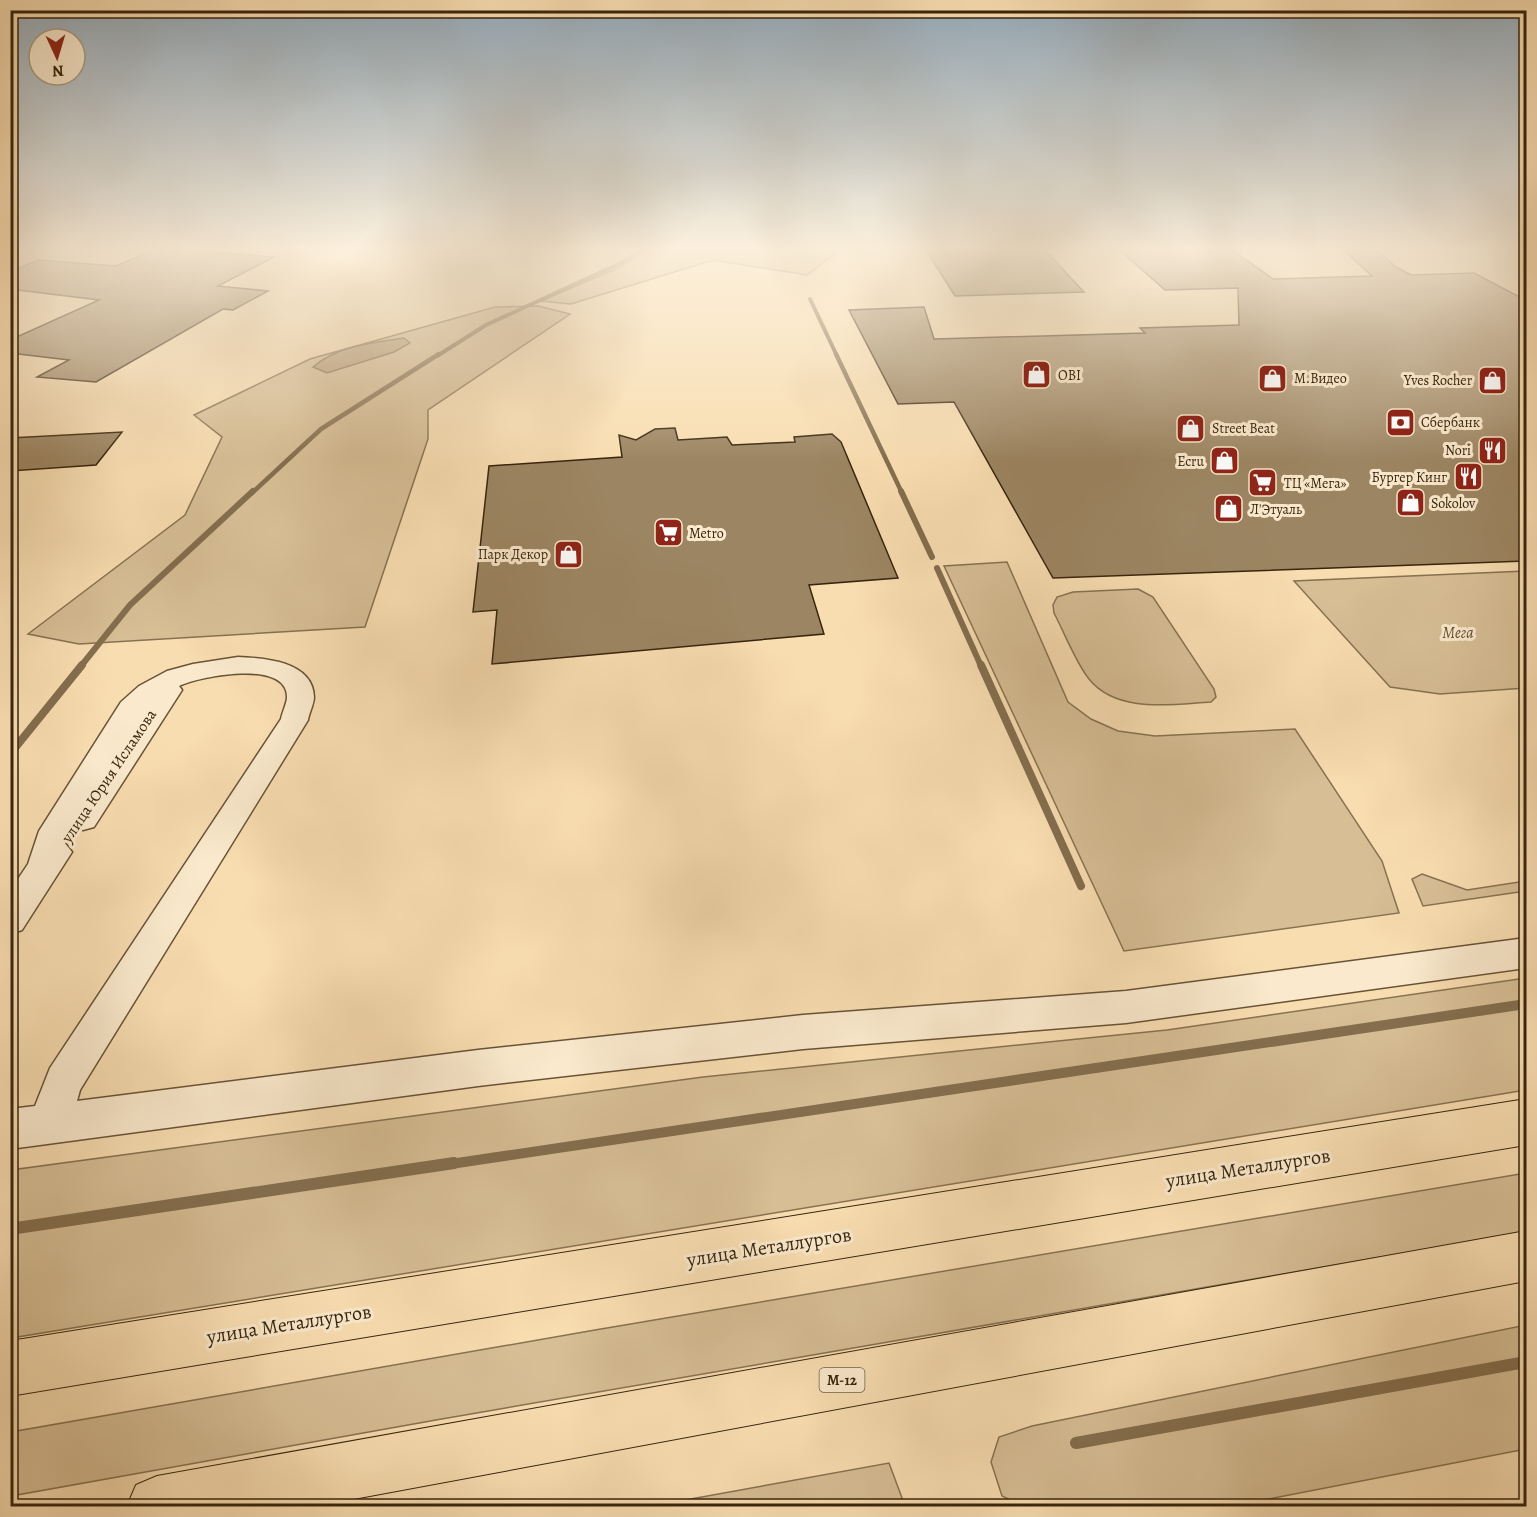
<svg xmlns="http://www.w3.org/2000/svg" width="1537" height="1517" font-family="Alegreya,serif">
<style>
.green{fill:#d7be95;stroke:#887251;stroke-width:1.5}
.water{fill:#b79e79;stroke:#846e4e;stroke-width:1.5}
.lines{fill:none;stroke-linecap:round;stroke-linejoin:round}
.stream-far5{stroke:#846e4e;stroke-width:4}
.stream-far4{stroke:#846e4e;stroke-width:4.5}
.stream-far3{stroke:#846e4e;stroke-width:6}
.stream-far2{stroke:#846e4e;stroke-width:8}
.stream-far1{stroke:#846e4e;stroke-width:10}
.stream{stroke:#846e4e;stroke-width:12}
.building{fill:#9c8562;stroke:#38250d;stroke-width:1.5}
.minor-casing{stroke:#685336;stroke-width:3}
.primary-casing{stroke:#38250d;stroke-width:2}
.minor{fill:#fae9cc;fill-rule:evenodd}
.primary{fill:#f8ddb1;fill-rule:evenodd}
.labels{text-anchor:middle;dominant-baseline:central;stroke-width:6;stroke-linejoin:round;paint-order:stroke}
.far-poi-label{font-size:14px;fill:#38250d;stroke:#fae9cc;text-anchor:start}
.shield{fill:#fae9cc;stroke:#726046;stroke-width:1.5}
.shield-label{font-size:15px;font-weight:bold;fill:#38250d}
.park-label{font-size:16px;font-style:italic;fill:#604b2f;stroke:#fae9cc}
.street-label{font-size:16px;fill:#38250d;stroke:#fae9cc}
.near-street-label{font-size:20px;fill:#38250d;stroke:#fae9cc}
</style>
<rect width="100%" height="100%" fill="#f8ddb1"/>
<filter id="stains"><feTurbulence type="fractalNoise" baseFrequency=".00333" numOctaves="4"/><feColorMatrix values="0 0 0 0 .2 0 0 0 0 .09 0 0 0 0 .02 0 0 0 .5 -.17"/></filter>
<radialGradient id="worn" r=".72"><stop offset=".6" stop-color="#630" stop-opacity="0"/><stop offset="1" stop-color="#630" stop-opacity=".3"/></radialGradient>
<!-- green -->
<path class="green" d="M 652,247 L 844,247 L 807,275 L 713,260 L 571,304 L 541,301 L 616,269 Z
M 538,306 L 570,314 L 428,410 L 428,439 L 365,627 L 79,644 L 28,634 L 185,515 L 222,437 L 194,415 L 310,359 L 495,307 Z
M 1007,562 L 1068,702 L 1091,719 L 1118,731 L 1155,736 L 1295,729 L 1382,861 L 1399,913 L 1124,951 L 944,566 Z
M 1526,571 L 1526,688 L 1440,694 L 1390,687 L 1294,581 Z
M 1138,589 L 1153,597 L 1214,689 L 1216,697 L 1211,702 C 1172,704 1117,714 1089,679 C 1076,663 1064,632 1054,613 L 1053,605 L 1057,597 L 1073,592 Z
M 1422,874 L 1467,890 L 1526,881 L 1526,891 L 1423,906 L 1412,879 Z
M 1526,978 L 1526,1090 L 11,1338 L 11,1170 L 703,1077 L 1167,1030 Z
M 1526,1173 L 1526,1232 L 436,1420 L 11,1496 L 11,1432 L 595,1330 Z
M 1526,1325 L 1526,1449 L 1233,1506 L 1023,1506 L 1002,1496 L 991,1462 L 999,1437 L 1032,1426 Z
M 889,1463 L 905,1506 L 652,1506 Z"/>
<!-- water -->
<path class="water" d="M 404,338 L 410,343 L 394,352 L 327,373 L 313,367 C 338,345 373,343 404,338 Z"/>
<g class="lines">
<!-- stream-far5 -->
<path class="stream-far5" d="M 810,299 L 837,356
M 437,356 L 486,325 L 621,263 L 646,247"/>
<!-- stream-far4 -->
<path class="stream-far4" d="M 836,354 L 902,493
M 252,493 L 321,429 L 439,354"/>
<!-- stream-far3 -->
<path class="stream-far3" d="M 901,491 L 932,557
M 937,568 L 981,666
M 81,666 L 130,605 L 253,491"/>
<!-- stream-far2 -->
<path class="stream-far2" d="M 981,665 L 1081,886
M 10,754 L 82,665"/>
<!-- stream-far1 -->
<path class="stream-far1" d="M 444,1165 L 1526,1004"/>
<!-- stream -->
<path class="stream" d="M 10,1229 L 454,1163
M 1076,1443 L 1526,1362"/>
</g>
<!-- building -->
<path class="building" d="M 924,247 L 1042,247 L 1084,292 L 955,296 Z
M 1116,247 L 1228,247 L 1273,279 L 1372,276 L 1340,247 L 1373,247 L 1396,267 L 1411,275 L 1474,273 L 1527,301 L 1527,561 L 1053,578 L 954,402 L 898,404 L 849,310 L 924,307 L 934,339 L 1145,333 L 1140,328 L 1239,325 L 1238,288 L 1165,290 Z
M 157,248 L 274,257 L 218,286 L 268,291 L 233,310 L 223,309 L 96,382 L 37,377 L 69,360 L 10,353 L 10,340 L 99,300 L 10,289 L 10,272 L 38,260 L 116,266 Z
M 675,428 L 678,440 L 727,437 L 732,445 L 795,442 L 794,437 L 832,434 L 841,442 L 898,578 L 809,585 L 824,634 L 492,664 L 497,610 L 473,612 L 489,466 L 622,457 L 619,435 L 636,440 L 655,429 Z
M 122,432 L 96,465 L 10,471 L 10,438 Z"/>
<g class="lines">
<defs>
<path id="minor" d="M 238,657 C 264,658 313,661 314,697 C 314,704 309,713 308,720 L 80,1090 L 77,1101 L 478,1050 L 803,1015 L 1126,991 L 1526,938 L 1526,968 L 1126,1023 L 803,1049 L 478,1086 L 10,1149 L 10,1109 L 35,1106 L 50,1068 L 281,719 C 282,713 287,703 287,697 C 287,659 200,676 179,686 L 182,690 L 94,827 L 83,830 L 72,826 L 64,842 L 72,852 L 22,930 L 10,934 L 10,891 L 28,864 L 39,831 L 121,702 L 139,686 L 167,671 L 193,664 Z"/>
<path id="primary" d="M 1526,1099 L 1526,1145 L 10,1396 L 10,1341 Z
M 1526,1231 L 1526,1281 L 316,1506 L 127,1506 L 136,1485 L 157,1476 Z"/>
</defs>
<!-- minor casing -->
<use href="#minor" class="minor-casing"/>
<!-- primary casing -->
<use href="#primary" class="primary-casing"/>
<!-- minor -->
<use href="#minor" class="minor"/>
<!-- primary -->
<use href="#primary" class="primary"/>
</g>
<!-- sky -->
<linearGradient id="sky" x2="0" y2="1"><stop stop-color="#94abbc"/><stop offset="0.54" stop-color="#fcf0dc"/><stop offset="1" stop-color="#fcf0dc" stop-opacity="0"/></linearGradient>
<rect width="1537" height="460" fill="url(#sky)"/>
<!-- icons -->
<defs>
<symbol id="shop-square" viewBox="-11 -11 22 22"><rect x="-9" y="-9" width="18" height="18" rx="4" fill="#8f2418" stroke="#fae9cc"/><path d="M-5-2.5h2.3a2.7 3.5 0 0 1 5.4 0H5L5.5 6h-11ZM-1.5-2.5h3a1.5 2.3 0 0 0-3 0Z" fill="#fff"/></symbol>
<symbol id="bank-square" viewBox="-11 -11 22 22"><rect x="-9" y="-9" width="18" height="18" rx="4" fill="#8f2418" stroke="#fae9cc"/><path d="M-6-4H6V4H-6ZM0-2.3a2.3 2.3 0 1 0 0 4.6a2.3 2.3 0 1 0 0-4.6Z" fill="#fff"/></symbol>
<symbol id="restaurant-square" viewBox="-11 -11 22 22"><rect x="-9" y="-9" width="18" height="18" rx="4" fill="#8f2418" stroke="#fae9cc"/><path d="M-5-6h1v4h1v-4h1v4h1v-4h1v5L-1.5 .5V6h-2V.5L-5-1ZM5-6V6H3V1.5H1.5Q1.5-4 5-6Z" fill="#fff"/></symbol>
<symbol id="supermarket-square" viewBox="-11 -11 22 22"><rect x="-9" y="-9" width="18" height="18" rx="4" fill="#8f2418" stroke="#fae9cc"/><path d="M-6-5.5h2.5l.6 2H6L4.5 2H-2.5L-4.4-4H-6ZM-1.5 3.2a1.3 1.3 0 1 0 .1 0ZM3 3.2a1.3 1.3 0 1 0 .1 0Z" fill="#fff"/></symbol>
</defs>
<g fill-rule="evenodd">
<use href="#shop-square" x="1020" y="358" width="33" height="33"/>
<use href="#shop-square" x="1256" y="362" width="33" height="33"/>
<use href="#shop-square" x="1476" y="364" width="33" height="33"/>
<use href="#bank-square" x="1384" y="406" width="33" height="33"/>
<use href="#shop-square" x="1174" y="412" width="33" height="33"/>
<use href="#restaurant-square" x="1476" y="434" width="33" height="33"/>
<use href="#shop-square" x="1208" y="444" width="33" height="33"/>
<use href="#restaurant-square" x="1452" y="460" width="33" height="33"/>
<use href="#supermarket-square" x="1246" y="466" width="33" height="33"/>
<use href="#shop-square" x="1394" y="486" width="33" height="33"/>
<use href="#shop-square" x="1212" y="492" width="33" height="33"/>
<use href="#supermarket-square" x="652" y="516" width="33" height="33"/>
<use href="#shop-square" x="552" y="538" width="33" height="33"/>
</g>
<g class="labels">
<!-- far-poi labels -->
<g class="far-poi-label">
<text x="1058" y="375">OBI</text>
<text x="1294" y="378">М.Видео</text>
<text x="1472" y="380" text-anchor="end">Yves Rocher</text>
<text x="1421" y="422">Сбербанк</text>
<text x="1212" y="428">Street Beat</text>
<text x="1471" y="450" text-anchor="end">Nori</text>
<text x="1204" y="461" text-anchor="end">Ecru</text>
<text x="1447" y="477" text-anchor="end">Бургер Кинг</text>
<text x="1284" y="483">ТЦ «Мега»</text>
<text x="1431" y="503">Sokolov</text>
<text x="1250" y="509">Л'Этуаль</text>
<text x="689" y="533">Metro</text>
<text x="548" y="554" text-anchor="end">Парк Декор</text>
</g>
<!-- shield labels -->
<rect class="shield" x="819.5" y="1368" width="45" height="24" rx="4.5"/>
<g class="shield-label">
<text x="842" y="1380">М-12</text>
</g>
<!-- park labels -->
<g class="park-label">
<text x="1458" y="633">Мега</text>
</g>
<!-- street labels -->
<g class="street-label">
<text transform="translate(109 776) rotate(-56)">улица Юрия Исламова</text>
</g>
<!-- near-street labels -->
<g class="near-street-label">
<text transform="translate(1248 1168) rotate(-9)">улица Металлургов</text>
<text transform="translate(769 1247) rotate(-9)">улица Металлургов</text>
<text transform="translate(289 1324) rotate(-9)">улица Металлургов</text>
</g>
</g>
<!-- margin -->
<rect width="1537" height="1517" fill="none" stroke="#f8ddb1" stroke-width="36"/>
<rect x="12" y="12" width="1513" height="1493" fill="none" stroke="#38250d" stroke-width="3"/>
<rect x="18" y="18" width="1501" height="1481" fill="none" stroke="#38250d" stroke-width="1.5"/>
<!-- north arrow -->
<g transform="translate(57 57) rotate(176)"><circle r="28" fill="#fae9cc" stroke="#ac9b80" stroke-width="1.5"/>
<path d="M0-4.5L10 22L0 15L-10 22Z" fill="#8f2418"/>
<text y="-9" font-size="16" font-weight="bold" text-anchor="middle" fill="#38250d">N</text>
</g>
<rect width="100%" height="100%" filter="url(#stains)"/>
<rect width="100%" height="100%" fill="url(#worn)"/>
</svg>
